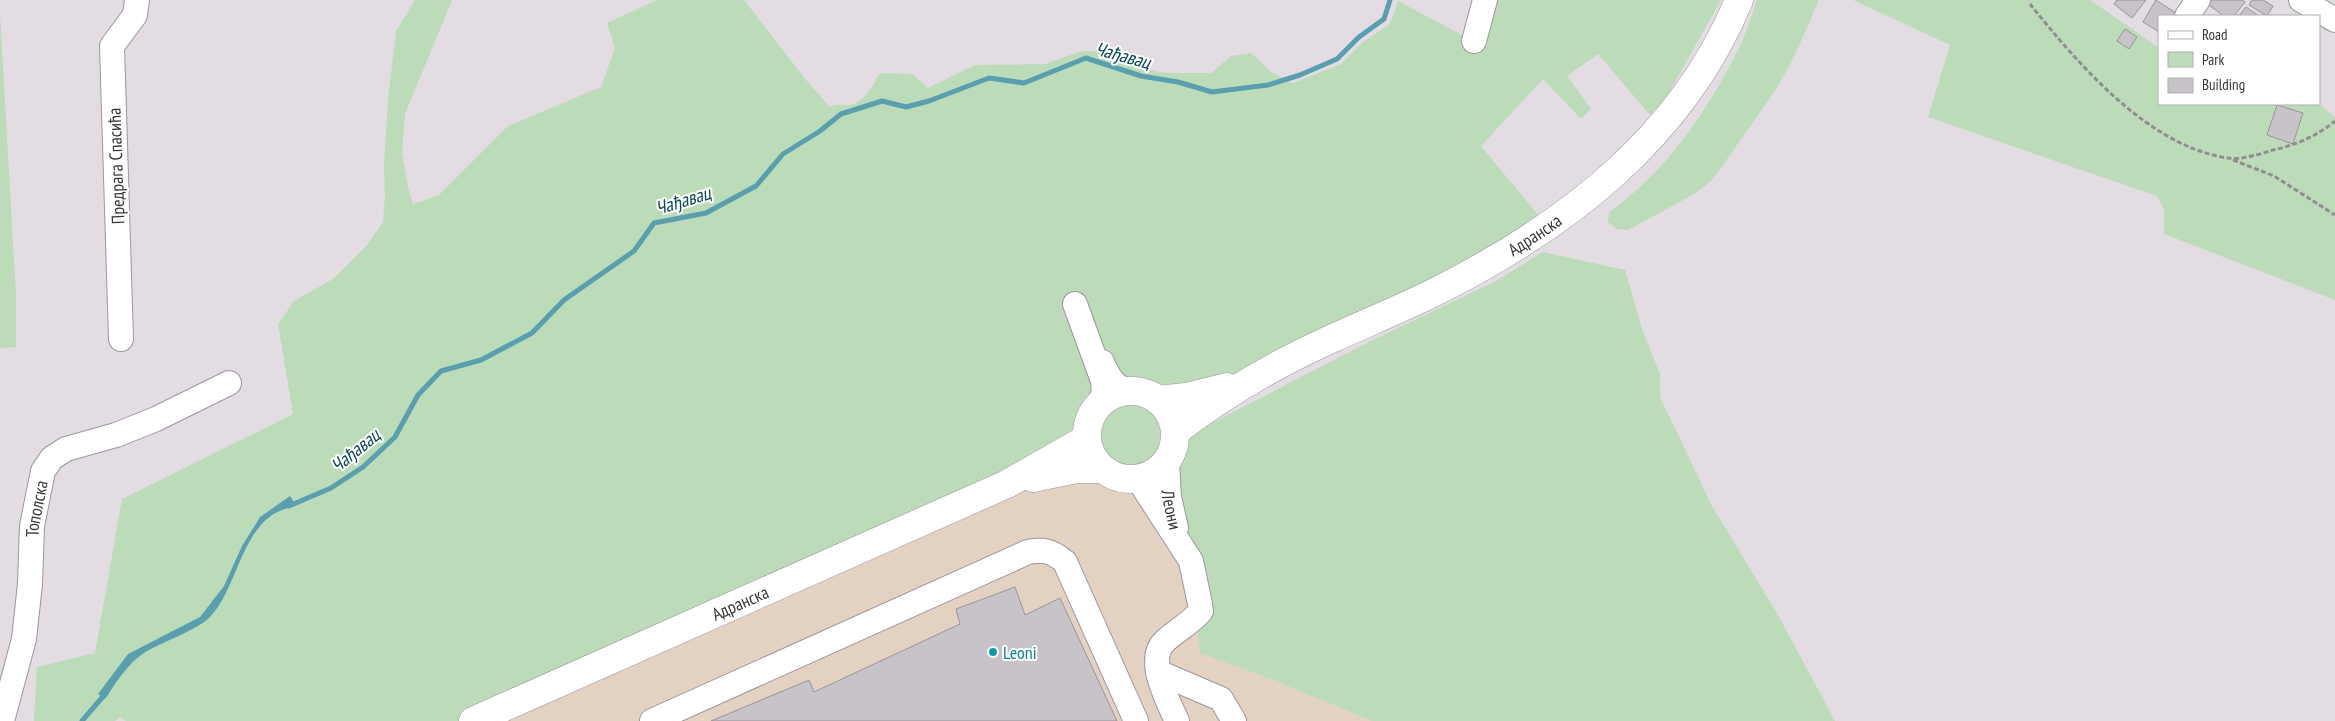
<svg xmlns="http://www.w3.org/2000/svg" width="2335" height="721" font-family="'PT Sans Narrow',sans-serif">
<style>
.industrial{fill:#e3d1c1}
.green{fill:#bcdbb9}
.water{fill:#599fb0}
.lines{fill:none;stroke-linecap:round;stroke-linejoin:round}
.stream{stroke:#599fb0;stroke-width:5}
.building{fill:#c8c2c9;stroke:#9a939a}
.minor-casing{stroke:#9d969d;stroke-width:26}
.major-casing{stroke:#9d969d;stroke-width:29}
.path{stroke:#928d92;stroke-width:3;stroke-dasharray:5 2.5;stroke-linecap:butt}
.minor{stroke:#fff;stroke-width:24}
.major{stroke:#fff;stroke-width:28}
.culture-dot{fill:#0f9aa8;stroke:#fff;stroke-width:2}
.labels{text-anchor:middle;dominant-baseline:central;stroke-width:4;stroke-linejoin:round;paint-order:stroke}
.street-label{font-size:18px;fill:#393639;stroke:#fff}
.culture-label{font-size:18px;fill:#0d838f;stroke:#fff;text-anchor:start}
.water-label{font-size:19px;font-style:italic;fill:#064855;stroke:#fff}
</style>
<rect width="100%" height="100%" fill="#e3dce3"/>
<!-- industrial -->
<path class="industrial" d="M 1110,474 L 1123,479 L 1138,479 L 1189,558 L 1200,653 L 1276,681 L 1372,721 L 508,721 L 1007,484 Z"/>
<!-- green -->
<path class="green" d="M 415,0 L 452,0 L 405,114 L 402,153 L 408,187 L 413,204 L 439,195 L 508,126 L 601,87 L 615,48 L 607,23 L 657,0 L 744,0 L 806,80 L 830,107 C 837,103 843,106 850,105 C 867,101 872,86 880,73 L 912,74 L 928,88 L 975,65 L 1045,64 L 1082,51 L 1108,52 L 1134,66 L 1164,73 L 1211,73 L 1231,56 L 1251,53 L 1271,72 L 1293,83 L 1341,64 L 1363,42 L 1390,24 L 1398,1 L 1473,41 L 1485,0 L 1721,0 L 1666,98 L 1650,115 L 1598,54 L 1567,76 L 1591,109 L 1581,119 L 1543,79 L 1481,146 L 1548,227 L 1174,424 C 1167,408 1148,385 1127,391 C 1122,393 1117,396 1113,398 C 1108,400 1102,402 1098,405 C 1079,420 1087,448 1098,465 L 1065,471 L 473,721 L 126,721 L 120,717 L 115,721 L 34,721 L 37,667 L 95,653 L 122,499 L 293,414 L 278,324 L 294,301 L 333,279 L 367,245 L 383,222 L 385,196 L 384,167 L 388,99 L 396,31 Z
M 1757,0 L 1819,0 L 1794,57 L 1775,91 L 1713,179 L 1696,193 L 1628,230 L 1617,229 L 1608,222 L 1609,212 C 1666,173 1707,111 1738,50 C 1746,35 1751,16 1757,0 Z
M 1853,0 L 2090,0 L 2159,48 L 2159,104 L 2319,104 L 2335,117 L 2335,300 L 2164,234 L 2164,209 L 2157,196 L 1928,117 L 1950,45 Z
M 0,14 L 16,296 L 16,347 L 0,348 Z
M 1543,252 L 1625,270 L 1643,332 L 1660,374 L 1660,397 L 1712,506 L 1778,615 L 1835,721 L 1372,721 L 1276,681 L 1200,653 L 1189,558 L 1138,479 C 1158,472 1169,463 1175,442 L 1371,341 L 1496,281 Z
M1095 435a36 36 0 1 1 72 0a36 36 0 1 1-72 0Z"/>
<!-- water -->
<path class="water" d="M 290,496 L 296,505 C 288,508 278,511 272,515 C 240,537 235,593 208,619 C 196,630 160,643 144,653 C 127,664 116,683 105,699 L 98,694 L 128,654 L 200,617 L 224,586 L 242,546 L 260,517 Z"/>
<g class="lines">
<!-- stream -->
<path class="stream" d="M 289,506 L 331,488 L 363,467 L 395,437 L 418,395 L 441,371 L 481,360 L 532,333 L 564,300 L 634,251 L 654,223 L 706,213 L 756,186 L 783,154 L 820,131 L 841,114 L 882,101 L 906,107 L 929,101 L 989,78 L 1024,83 L 1086,58 L 1141,76 L 1178,82 L 1212,92 L 1268,85 L 1300,75 L 1337,59 L 1359,37 L 1384,19 L 1390,0
M 82,721 L 106,693"/>
</g>
<!-- building -->
<path class="building" d="M 2117,0 L 2146,0 L 2132,18 L 2114,4 Z
M 2156,0 L 2176,13 L 2174,16 L 2159,16 L 2159,32 L 2143,22 Z
M 2208,0 L 2242,0 L 2245,2 L 2234,16 L 2224,16 L 2206,3 Z
M 2252,0 L 2263,0 L 2273,6 L 2267,16 L 2249,5 Z
M 2246,7 L 2259,16 L 2239,16 Z
M 2125,29 L 2137,37 L 2129,49 L 2117,41 Z
M 2277,105 L 2303,113 L 2293,144 L 2267,135 Z
M 1015,587 L 1025,615 L 1060,598 L 1117,721 L 711,721 L 809,680 L 814,692 L 960,624 L 956,609 Z"/>
<g class="lines">
<defs>
<g id="minor">
<path d="M 2301,0 L 2335,20"/>
<path d="M 2187,16 L 2198,0"/>
<path d="M 1474,41 L 1485,0"/>
<path d="M 1075,304 L 1103,381 L 1104,393 L 1098,405"/>
<path d="M 121,339 L 112,46 L 135,15 L 137,0"/>
<path d="M 1102,362 C 1108,376 1113,386 1128,391"/>
<path id="s1" d="M 1167,462 L 1169,497 L 1176,528"/>
<path d="M 1138,479 L 1191,561 L 1200,604 L 1201,611 C 1191,623 1177,630 1165,641 C 1145,659 1168,701 1177,721"/>
<path d="M 1158,672 L 1221,699 L 1234,721"/>
<path id="s2" d="M 2,721 L 24,639 L 30,584 L 32,526 L 43,471 L 52,458 L 66,449 L 116,435 L 156,419 L 229,383"/>
<path d="M 652,721 L 1028,552 C 1044,549 1052,551 1065,562 L 1136,721"/>
</g>
<g id="major">
<circle cx="1131" cy="435" r="44"/>
<path d="M 1158,400 L 1186,397 L 1227,387"/>
<path id="s3" d="M 1175,432 C 1221,396 1278,363 1331,339 C 1364,324 1398,310 1431,294 C 1562,229 1682,139 1739,0"/>
<path d="M 1033,478 L 1076,469 L 1101,469"/>
<path id="s4" d="M 473,721 L 1007,484 L 1086,439"/>
</g>
</defs>
<!-- minor casing -->
<use href="#minor" class="minor-casing"/>
<!-- major casing -->
<use href="#major" class="major-casing"/>
<!-- path -->
<path class="path" d="M 2030,4 C 2078,64 2149,147 2228,158 C 2242,160 2260,154 2273,150 C 2296,145 2317,136 2335,121
M 2233,160 L 2274,176 L 2335,215"/>
<!-- minor -->
<use href="#minor" class="minor"/>
<!-- major -->
<use href="#major" class="major"/>
</g>
<!-- markers -->
<circle class="culture-dot" cx="993" cy="652" r="5"/>
<g class="labels">
<!-- street labels -->
<g class="street-label">
<text transform="translate(116 166) rotate(-92)">Предрага Спасића</text>
<text stroke="none"><textPath href="#s3" startOffset="411">Адранска</textPath></text>
<text stroke="none"><textPath href="#s2" startOffset="216">Тополска</textPath></text>
<text stroke="none"><textPath href="#s1" startOffset="48">Леони</textPath></text>
<text stroke="none"><textPath href="#s4" startOffset="292">Адранска</textPath></text>
</g>
<!-- culture labels -->
<g class="culture-label">
<text x="1003" y="652">Leoni</text>
</g>
<!-- water labels -->
<g class="water-label">
<text transform="translate(1123 55) rotate(15)">Чађавац</text>
<text transform="translate(683 200) rotate(-17)">Чађавац</text>
<text transform="translate(355 450) rotate(-39)">Чађавац</text>
</g>
</g>
<!-- legend -->
<rect x="2158" y="15" width="162" height="90" fill="#ffffff" stroke="#b0afb0"/>
<rect x="2168" y="31" width="25" height="8" fill="#ffffff" stroke="#b0afb0"/>
<text x="2202" y="40" font-size="15" fill="#393639">Road</text>
<rect x="2168" y="52" width="25" height="15" fill="#bcdbb9" stroke="#b0afb0"/>
<text x="2202" y="65" font-size="15" fill="#393639">Park</text>
<rect x="2168" y="78" width="25" height="15" fill="#c8c2c9" stroke="#b0afb0"/>
<text x="2202" y="90" font-size="15" fill="#393639">Building</text>
</svg>
